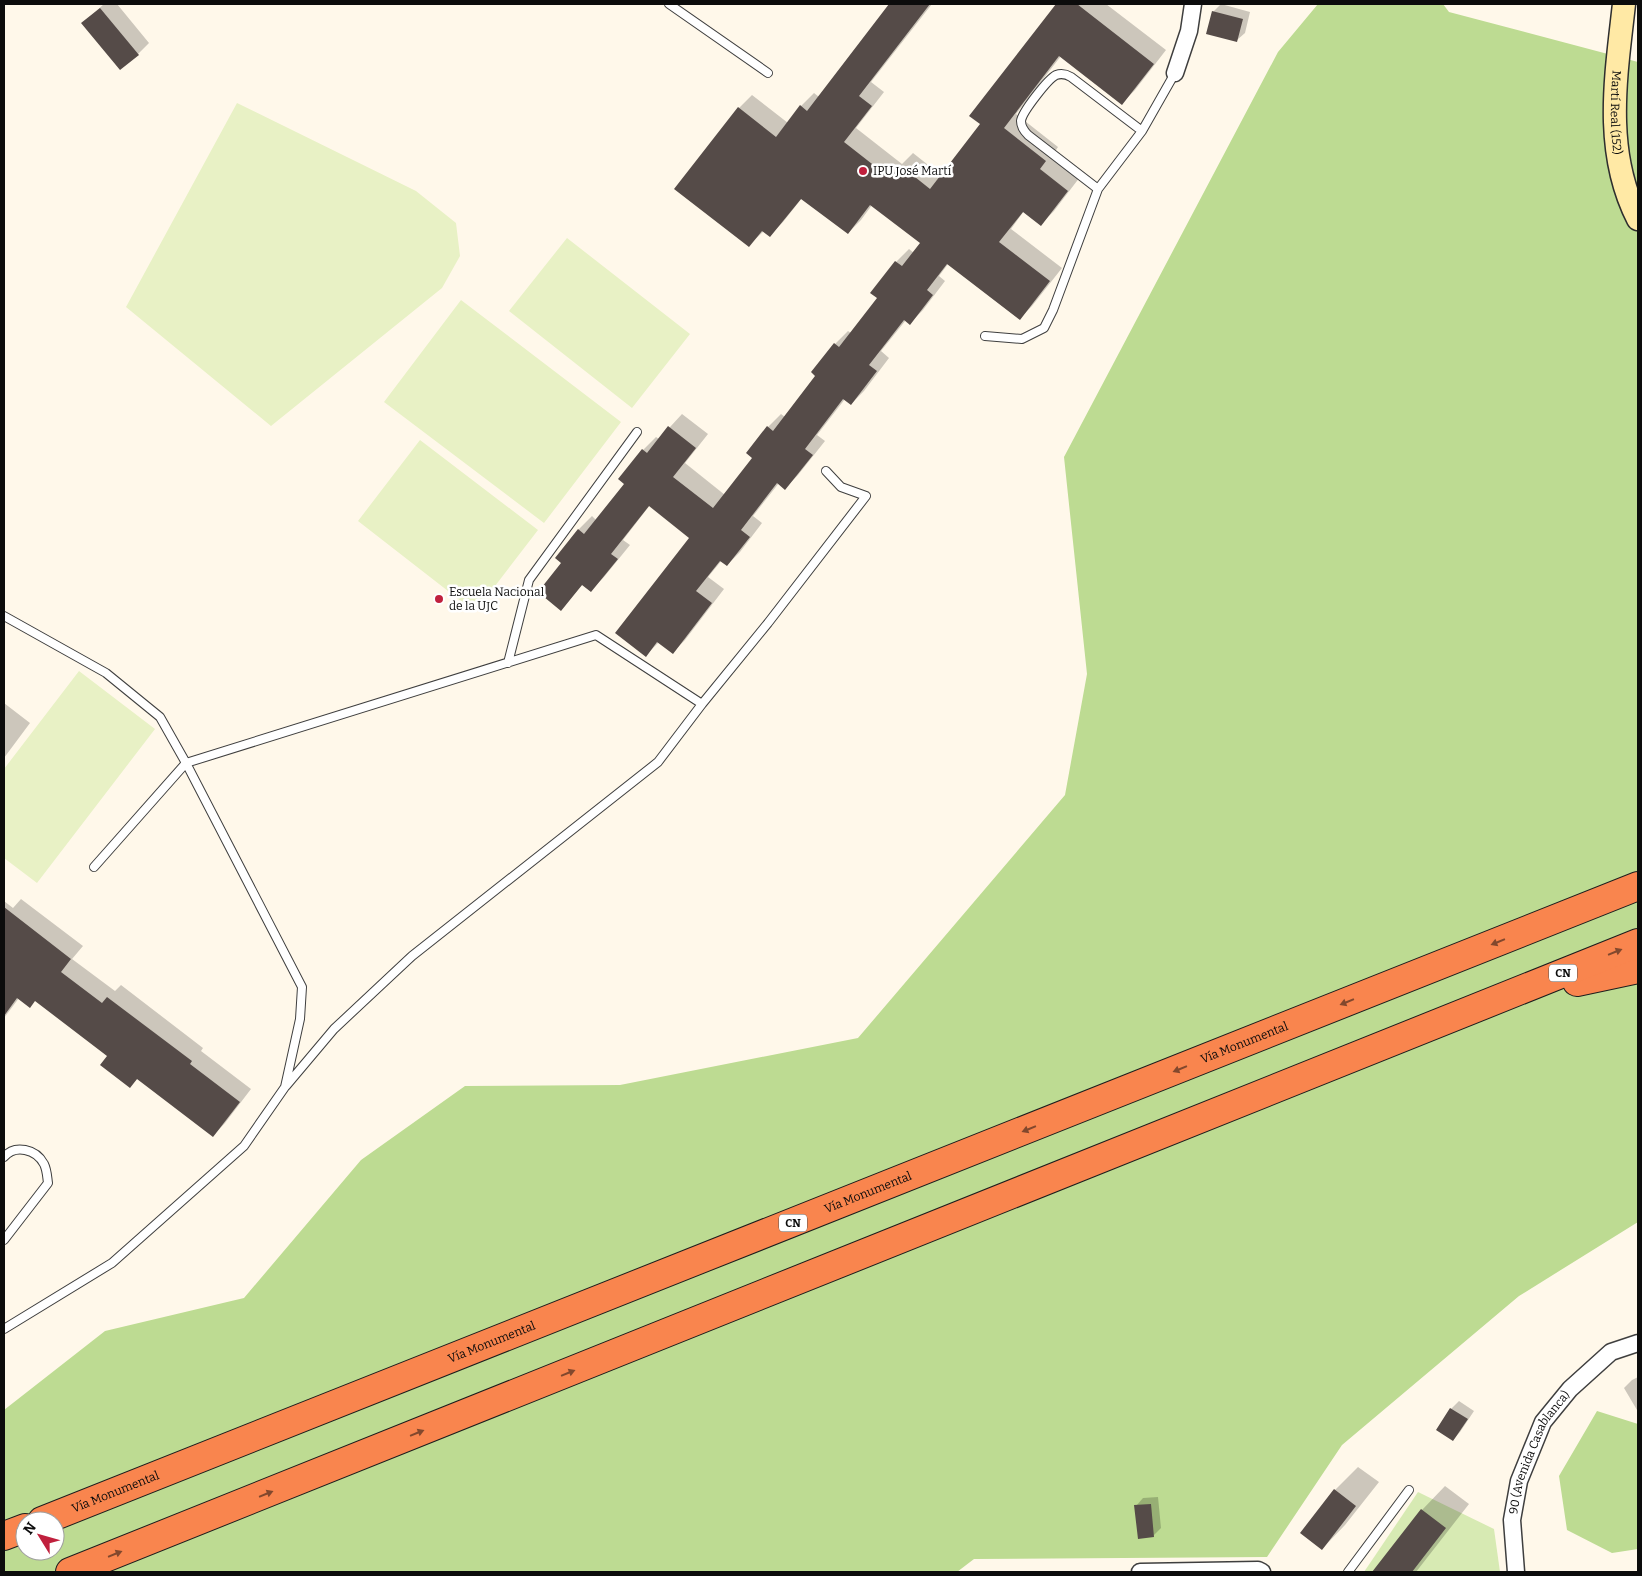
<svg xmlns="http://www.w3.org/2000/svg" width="1642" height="1576" font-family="Bitter,serif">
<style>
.green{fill:#d7eab3}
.forest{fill:#bddb92;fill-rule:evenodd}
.pitch{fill:#e8f1c5}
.shadow{fill:#0003}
.building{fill:#554b48}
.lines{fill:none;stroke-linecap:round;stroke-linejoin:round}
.lane-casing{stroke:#3f3f3f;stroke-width:10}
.street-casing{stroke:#3f3f3f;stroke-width:19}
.secondary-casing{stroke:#2e2e2e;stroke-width:25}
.highway-casing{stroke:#1d1d1d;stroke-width:30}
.lane{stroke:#fff;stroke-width:8}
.street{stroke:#fff;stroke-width:16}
.secondary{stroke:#ffe9a5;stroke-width:22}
.highway{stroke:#f9854e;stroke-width:28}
.oneway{fill:#82482d}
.poi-dot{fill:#c0203d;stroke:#fff;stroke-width:2}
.labels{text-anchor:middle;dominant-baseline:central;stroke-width:5;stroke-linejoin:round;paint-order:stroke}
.shield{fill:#fff;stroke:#555;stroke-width:1}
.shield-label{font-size:11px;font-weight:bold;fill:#0c0c0c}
.street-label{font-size:12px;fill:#0c0c0c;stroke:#fff}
.poi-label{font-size:12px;fill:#0c0c0c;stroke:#fff;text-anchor:start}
</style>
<rect width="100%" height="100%" fill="#fff8ea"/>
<!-- green -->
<path class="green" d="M 1418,1492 L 1494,1529 L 1500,1572 L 1364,1572 Z"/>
<!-- forest -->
<path class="forest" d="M 1318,4 L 1443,4 L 1449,12 L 1638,62 L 1638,1222 L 1519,1296 L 1342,1445 L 1267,1557 L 974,1559 L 957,1572 L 4,1572 L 4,1410 L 105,1331 L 244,1298 L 361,1160 L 465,1086 L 620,1085 L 858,1038 L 1065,795 L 1087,674 L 1064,457 L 1278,52 ZM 25,1521 L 55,1521 L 55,1551 L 25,1551 Z
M 1597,1411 L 1638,1424 L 1638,1549 L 1612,1553 L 1567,1530 L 1559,1476 Z"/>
<!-- pitch -->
<path class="pitch" d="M 237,103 L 416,191 L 456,223 L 460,256 L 442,288 L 271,426 L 126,307 Z
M 567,238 L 690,334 L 632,408 L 509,311 Z
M 461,300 L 621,422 L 544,523 L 384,402 Z
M 420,440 L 538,530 L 475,612 L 358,521 Z
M 79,671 L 155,729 L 37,883 L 4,858 L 4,769 Z"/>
<!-- shadow -->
<path class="shadow" d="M 104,4 L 117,4 L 149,43 L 138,54 L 83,23 Z
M 891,4 L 932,4 L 871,82 L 884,92 L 856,128 L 902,164 L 913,153 L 942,176 L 982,124 L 971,115 L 1057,4 L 1106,4 L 1166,50 L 1135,90 L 1122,103 L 1061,56 L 1016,114 L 1058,147 L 1052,156 L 1080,177 L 1054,211 L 1041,224 L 1024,211 L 1011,229 L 1062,268 L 1032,306 L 1019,319 L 948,264 L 939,276 L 945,281 L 923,310 L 910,323 L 906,320 L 881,351 L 889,358 L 864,391 L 851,404 L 845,399 L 817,435 L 825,441 L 798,475 L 785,488 L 779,483 L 753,516 L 762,523 L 740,552 L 727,565 L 722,560 L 708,577 L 724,589 L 685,640 L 672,653 L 659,642 L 646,655 L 691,538 L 650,505 L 623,540 L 630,545 L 604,577 L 591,590 L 583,584 L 561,609 L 563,563 L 556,558 L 579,529 L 592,516 L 596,520 L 626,483 L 620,479 L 643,450 L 656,437 L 659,439 L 682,414 L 708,434 L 685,463 L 725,495 L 754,458 L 768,427 L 781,414 L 785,417 L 817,376 L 835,344 L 848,331 L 851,333 L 879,298 L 872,293 L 896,262 L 909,249 L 914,253 L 922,243 L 872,205 L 861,220 L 848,233 L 802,198 L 783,222 L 770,235 L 764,231 L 749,245 L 739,108 L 752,95 L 788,123 L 801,106 L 814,93 L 819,97 Z
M 1221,4 L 1250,12 L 1245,33 L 1237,40 L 1213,12 Z
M 4,703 L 30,723 L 4,758 Z
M 21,899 L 83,946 L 72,959 L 115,991 L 121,985 L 203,1048 L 201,1051 L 251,1089 L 225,1123 L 213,1136 L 138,1078 L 130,1086 L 109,1056 L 35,1000 L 19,998 L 4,1018 L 4,993 L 7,989 L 4,986 L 4,901 L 13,908 Z
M 1638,1377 L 1638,1409 L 1637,1410 L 1624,1388 L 1632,1380 Z
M 1459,1401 L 1474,1411 L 1460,1432 L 1453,1440 L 1437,1430 L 1451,1409 Z
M 1358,1467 L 1379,1482 L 1345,1525 L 1322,1549 L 1335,1490 Z
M 1445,1486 L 1469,1504 L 1416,1572 L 1374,1572 L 1422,1510 Z
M 1158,1497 L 1161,1528 L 1153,1536 L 1136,1506 L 1143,1498 Z"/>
<!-- building -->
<path class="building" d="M 889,4 L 930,4 L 859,96 L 872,106 L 844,142 L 890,178 L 900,165 L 930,189 L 980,124 L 969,116 L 1056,4 L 1077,4 L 1154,64 L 1122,105 L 1059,56 L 1004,128 L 1046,161 L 1040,169 L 1068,191 L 1041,226 L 1023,212 L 999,242 L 1050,281 L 1020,320 L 947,264 L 927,290 L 933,295 L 910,325 L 904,320 L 869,365 L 877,371 L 851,405 L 843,399 L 805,449 L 813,455 L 785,490 L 777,483 L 741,530 L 750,537 L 727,566 L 720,561 L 696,591 L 712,603 L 673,654 L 657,642 L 646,657 L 615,633 L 689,538 L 649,506 L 611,554 L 618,559 L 591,592 L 582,585 L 561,611 L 538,592 L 561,563 L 555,558 L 578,529 L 584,534 L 624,484 L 618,479 L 642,449 L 647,453 L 668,426 L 696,448 L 673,477 L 713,508 L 752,458 L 746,453 L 767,426 L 773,431 L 815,376 L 811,372 L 834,343 L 839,347 L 877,298 L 870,293 L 895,261 L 902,266 L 920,243 L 870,205 L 848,234 L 801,199 L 770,237 L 762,231 L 749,247 L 674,189 L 738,107 L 776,137 L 800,105 L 807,111 Z
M 100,8 L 139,55 L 120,70 L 81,23 Z
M 1212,11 L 1243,19 L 1237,42 L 1206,34 Z
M 4,907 L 71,959 L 61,972 L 102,1003 L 107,997 L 192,1061 L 190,1064 L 240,1102 L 213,1137 L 137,1079 L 130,1088 L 100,1065 L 107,1056 L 35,1001 L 30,1008 L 17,998 L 4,1016 Z
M 1450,1408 L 1468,1419 L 1453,1441 L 1436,1430 Z
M 1334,1489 L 1356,1506 L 1322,1550 L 1300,1533 Z
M 1151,1504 L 1154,1537 L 1138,1539 L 1134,1505 Z
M 1421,1509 L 1446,1528 L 1412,1572 L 1372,1572 Z"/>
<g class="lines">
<defs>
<path id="lane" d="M 669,4 L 768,73
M 1098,189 L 1028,135 C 1024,131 1021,127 1021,121 C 1022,112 1048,79 1056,75 C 1062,73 1066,74 1071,77 L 1142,131
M 985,336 L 1022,339 L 1044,328 L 1053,310 L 1098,189 L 1142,131 L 1175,73
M 4,616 L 106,673 L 160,717 L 186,763 L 302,987 L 300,1019 L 285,1087 L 244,1146 L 112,1263 L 4,1329
M 508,663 L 529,580 L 637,432
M 94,867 L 186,763 L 596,635 L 702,704
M 286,1086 L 334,1029 L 412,956 L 658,762 L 702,704 L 768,623 L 866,496 L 841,487 L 826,471
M 4,1157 C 15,1144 36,1149 44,1164 C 47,1170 47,1176 48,1183 L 4,1240
M 1348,1572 L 1409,1490"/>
<g id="street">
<path d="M 1175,73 L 1189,31 L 1193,4"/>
<path d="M 1140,1572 L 1258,1570 L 1262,1572"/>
<path id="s1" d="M 1516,1572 L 1512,1520 L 1519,1481 L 1543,1422 L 1570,1389 L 1611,1352 L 1638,1343"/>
</g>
<g id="secondary">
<path id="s2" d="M 1624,4 C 1616,76 1603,151 1638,219"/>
</g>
<g id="highway">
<path d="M 1577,982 L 1638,969"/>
<path id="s3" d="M 42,1521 L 1638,886"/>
<path d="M 4,1536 L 25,1528"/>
<path d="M 70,1572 L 1638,943"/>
</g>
</defs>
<!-- lane casing -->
<use href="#lane" class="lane-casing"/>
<!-- street casing -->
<use href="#street" class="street-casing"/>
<!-- secondary casing -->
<use href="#secondary" class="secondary-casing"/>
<!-- highway casing -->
<use href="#highway" class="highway-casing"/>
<!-- lane -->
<use href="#lane" class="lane"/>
<!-- street -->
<use href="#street" class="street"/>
<!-- secondary -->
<use href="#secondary" class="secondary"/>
<!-- highway -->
<use href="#highway" class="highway"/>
</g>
<!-- one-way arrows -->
<defs><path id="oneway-solid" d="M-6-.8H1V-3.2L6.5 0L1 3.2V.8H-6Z" transform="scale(1.25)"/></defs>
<g class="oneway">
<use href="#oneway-solid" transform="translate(1498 942) rotate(158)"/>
<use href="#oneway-solid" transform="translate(1615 952) rotate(-22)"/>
<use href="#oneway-solid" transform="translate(1347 1002) rotate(158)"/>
<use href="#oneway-solid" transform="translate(1180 1069) rotate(158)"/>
<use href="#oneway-solid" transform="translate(1029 1129) rotate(158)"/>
<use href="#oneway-solid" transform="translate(568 1373) rotate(-22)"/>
<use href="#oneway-solid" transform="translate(417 1433) rotate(-22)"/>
<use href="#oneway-solid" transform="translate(266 1494) rotate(-22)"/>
<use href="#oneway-solid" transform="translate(115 1554) rotate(-22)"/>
</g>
<!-- markers -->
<g class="poi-dot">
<circle cx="863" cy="171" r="5"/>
<circle cx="439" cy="599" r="5"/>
</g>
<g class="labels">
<!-- shield labels -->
<g class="shield">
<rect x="1549" y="964.5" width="28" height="17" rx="4"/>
<rect x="779" y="1214.5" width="28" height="17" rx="4"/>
</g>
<g class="shield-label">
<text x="1563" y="973">CN</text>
<text x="793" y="1223">CN</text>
</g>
<!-- street labels -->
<g class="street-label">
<text stroke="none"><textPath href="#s2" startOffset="109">Martí Real (152)</textPath></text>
<text stroke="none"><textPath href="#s3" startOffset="1294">Vía Monumental</textPath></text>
<text stroke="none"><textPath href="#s3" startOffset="889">Vía Monumental</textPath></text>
<text stroke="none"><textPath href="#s3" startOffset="484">Vía Monumental</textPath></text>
<text stroke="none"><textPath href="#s1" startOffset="126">90 (Avenida Casablanca)</textPath></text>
<text stroke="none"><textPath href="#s3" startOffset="79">Vía Monumental</textPath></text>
</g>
<!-- poi labels -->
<g class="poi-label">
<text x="873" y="171">IPU José Martí</text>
<text x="449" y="592">Escuela Nacional<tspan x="449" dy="14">de la UJC</tspan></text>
</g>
</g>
<!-- border -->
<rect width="1642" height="1576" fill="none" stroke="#0c0c0c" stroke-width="10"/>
<!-- north arrow -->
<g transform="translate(40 1536) rotate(307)"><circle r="24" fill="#ffffff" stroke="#9e9e9e"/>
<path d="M0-4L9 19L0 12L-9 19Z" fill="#c0203d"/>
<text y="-8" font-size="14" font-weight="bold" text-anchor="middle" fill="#0c0c0c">N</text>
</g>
</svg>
